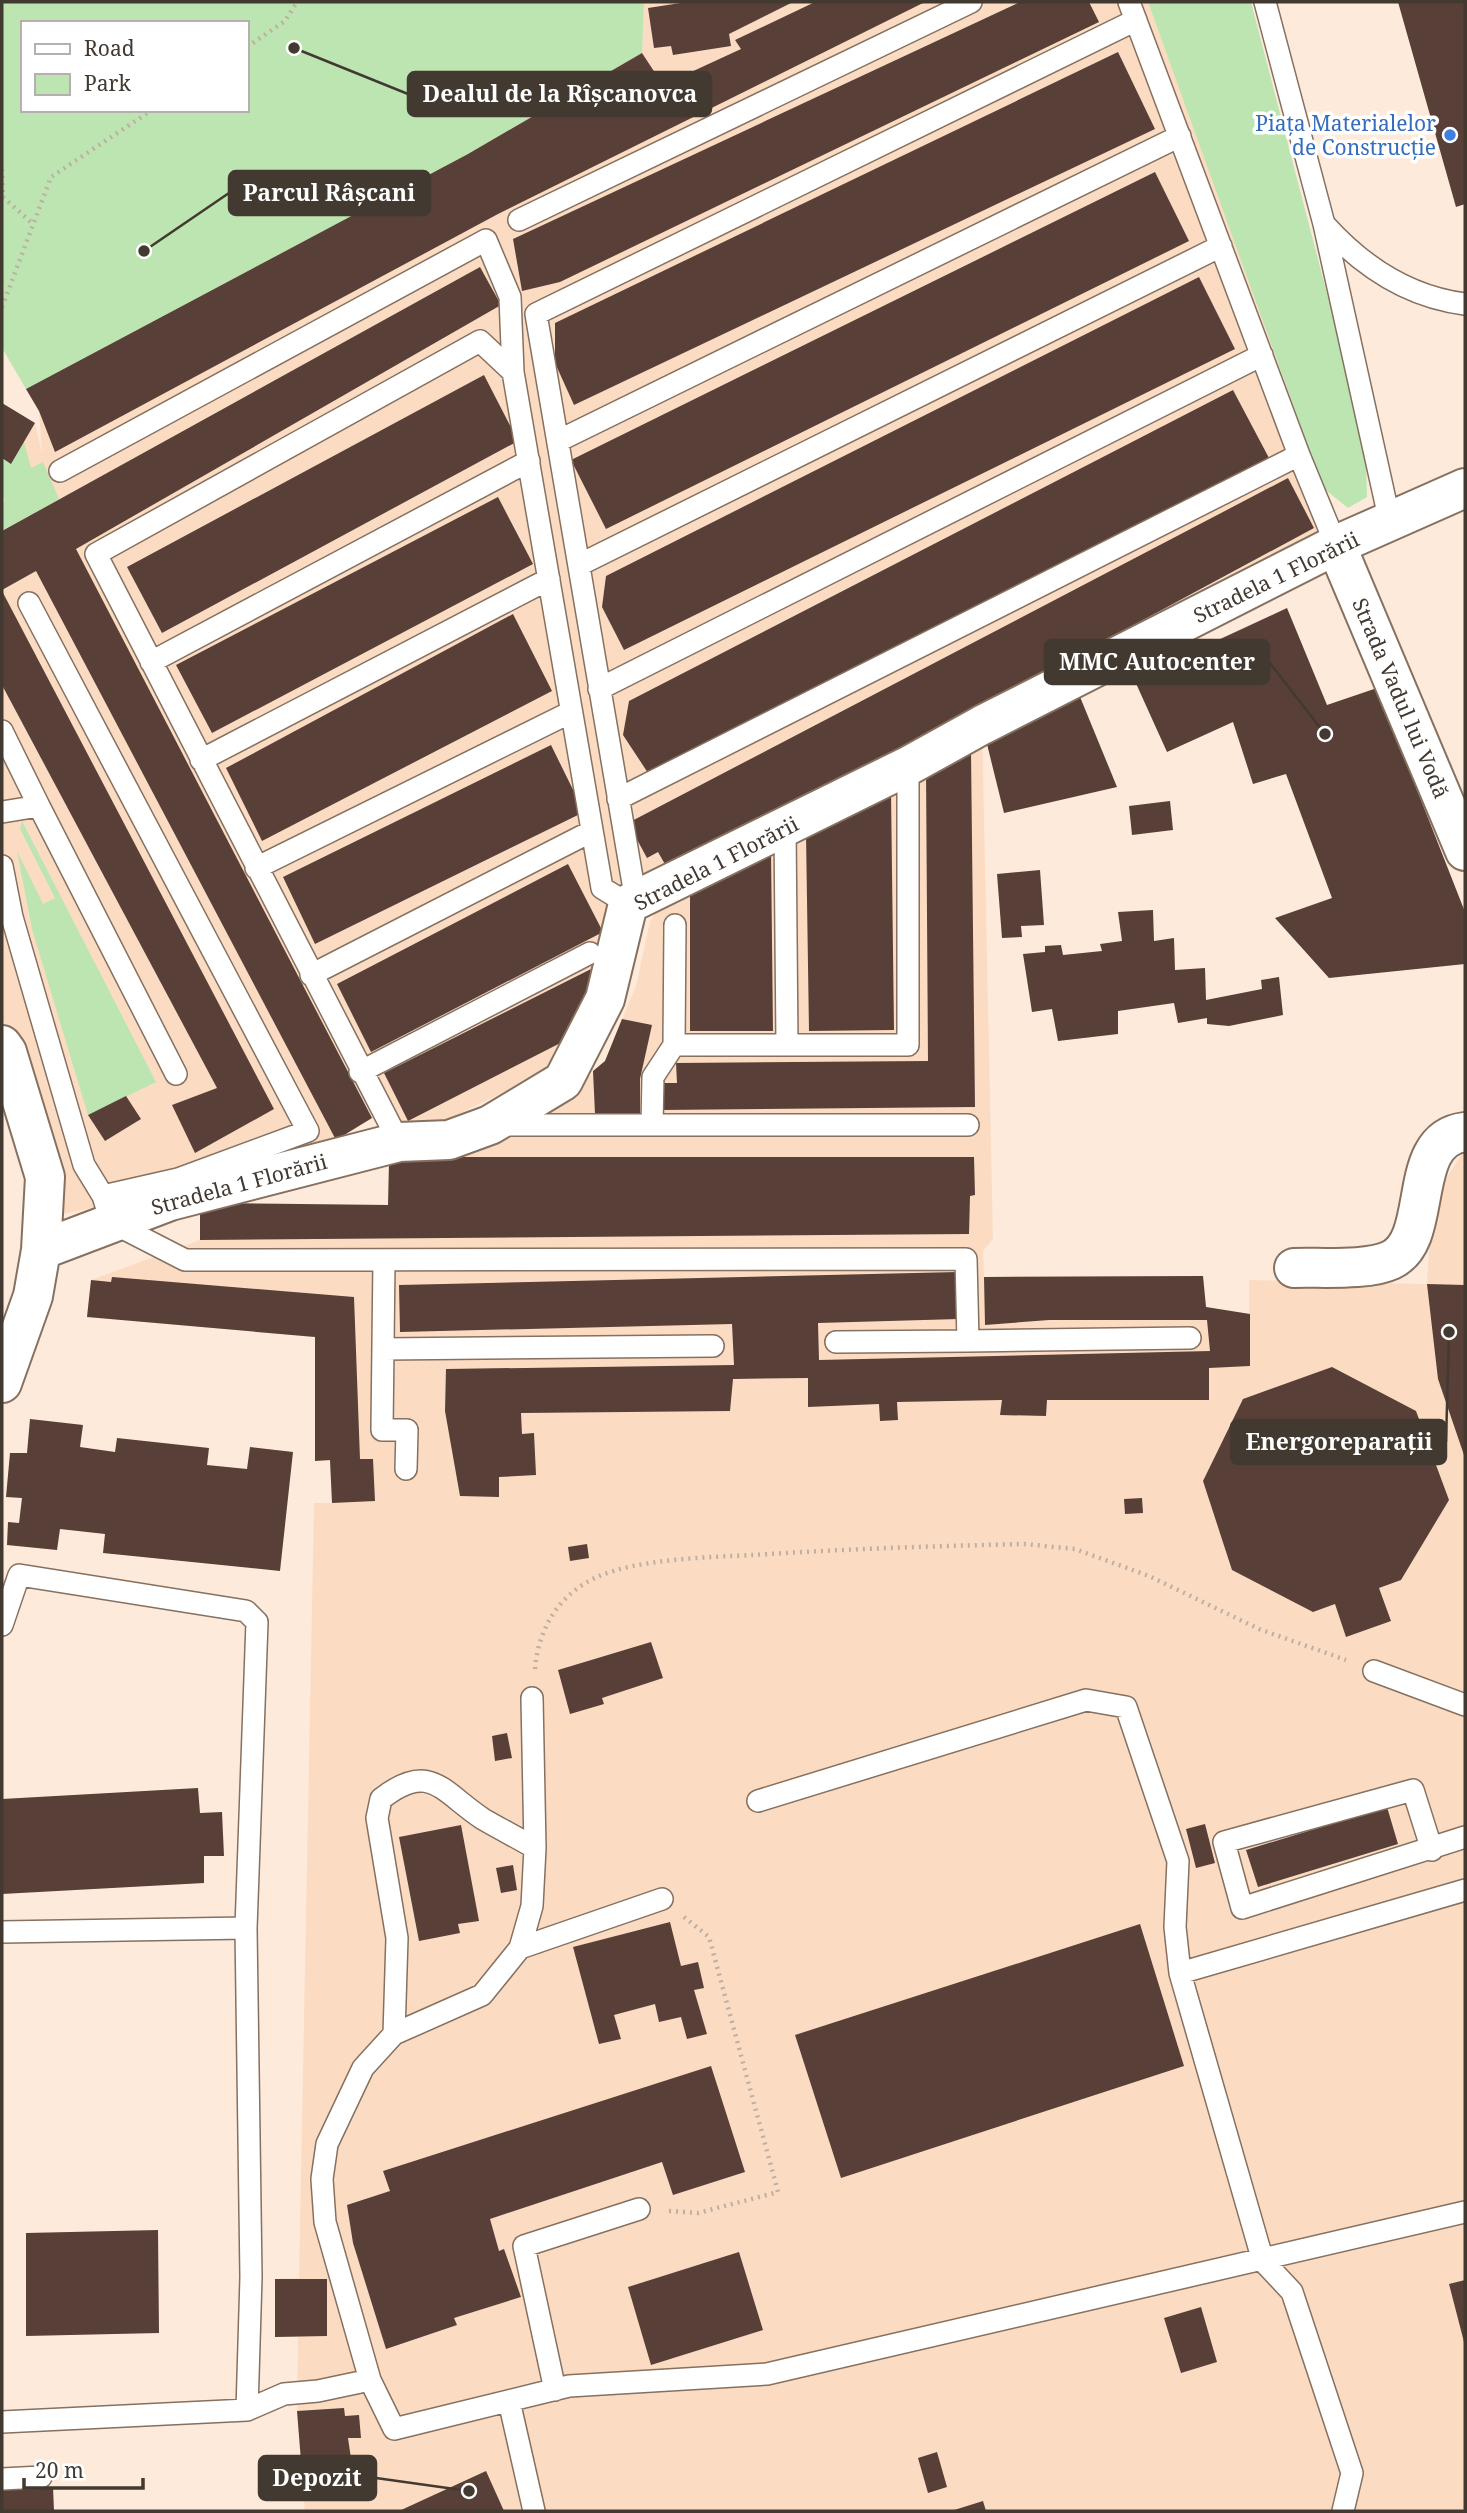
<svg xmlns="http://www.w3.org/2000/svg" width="1467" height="2513" font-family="'Noto Serif',serif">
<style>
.built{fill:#fbdcc3}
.green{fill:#bce5b1;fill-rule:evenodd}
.building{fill:#583f38}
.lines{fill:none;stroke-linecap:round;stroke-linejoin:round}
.service-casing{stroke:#86705f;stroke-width:24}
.minor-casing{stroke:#86705f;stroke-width:42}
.path{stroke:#bfafa2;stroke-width:4.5;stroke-dasharray:2 5;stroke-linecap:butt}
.service{stroke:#fff;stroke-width:21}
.minor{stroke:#fff;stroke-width:38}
.shop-dot{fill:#3f7fe0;stroke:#fff;stroke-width:2.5}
.labels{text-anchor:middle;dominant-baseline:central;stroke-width:7;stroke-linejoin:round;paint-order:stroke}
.shop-label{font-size:21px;fill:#366cbe;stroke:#fff;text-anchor:end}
.street-label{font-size:21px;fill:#423931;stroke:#fff}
.leader{fill:none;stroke:#423931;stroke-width:2.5}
.callout-dot{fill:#423931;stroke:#fff;stroke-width:2.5}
.callout{fill:#423931;stroke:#423931;stroke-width:2.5}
.callout-label{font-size:23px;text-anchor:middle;font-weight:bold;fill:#fff}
</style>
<rect width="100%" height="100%" fill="#feeadb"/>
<!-- built -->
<path class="built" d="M 644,2 L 1148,2 L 1337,522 L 621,886 L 603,932 L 603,963 L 559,1066 L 429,1128 L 372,1118 L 336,1140 L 156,1193 L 64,1214 L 55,1162 L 22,1045 L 2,1020 L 2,403 L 35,423 L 42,453 L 39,411 L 26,389 L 468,154 L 642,53 Z
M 982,725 L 993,1239 L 983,1251 L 984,1277 L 1203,1276 L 1206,1307 L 1249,1314 L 1249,1280 L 1427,1284 L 1432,1202 L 1465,1148 L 1465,2511 L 305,2511 L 297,2411 L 298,2337 L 275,2337 L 275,2279 L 299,2278 L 314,1503 L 332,1503 L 330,1461 L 315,1461 L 315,1337 L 87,1317 L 91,1280 L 200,1240 L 200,1203 L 388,1205 L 389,1163 L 460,1157 L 569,1096 L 605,1061 L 636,986 L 650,922 L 655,913 L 690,889 Z"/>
<!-- green -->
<path class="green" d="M 2,2 L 644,2 L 642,53 L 468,154 L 26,389 L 2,348 ZM 23,23 L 247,23 L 247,110 L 23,110 Z
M 1148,2 L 1251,2 L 1344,359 L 1365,427 L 1367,497 L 1348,508 L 1323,488 Z
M 24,442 L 31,468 L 43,462 L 59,499 L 2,531 L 2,505 L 5,500 L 2,497 L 2,458 L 11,463 Z
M 22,821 L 156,1082 L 88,1115 L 32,929 L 17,851 L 43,904 L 55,898 L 20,829 Z"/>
<!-- building -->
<path class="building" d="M 687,2 L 793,2 L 729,34 L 731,46 L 673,55 L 671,46 L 654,48 L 648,8 Z
M 815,2 L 925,2 L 498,214 L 55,452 L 39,411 L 26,389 L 468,154 L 642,53 L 663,85 L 741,49 L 735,40 Z
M 1020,2 L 1089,2 L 1099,22 L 560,282 L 522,291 L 513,239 Z
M 1398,2 L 1465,2 L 1465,204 L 1456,207 Z
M 1118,52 L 1155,129 L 574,405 L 555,363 L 555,323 Z
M 1155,172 L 1189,241 L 606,529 L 571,460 Z
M 480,267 L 501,305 L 76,549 L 372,1118 L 336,1140 L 36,571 L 2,590 L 2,531 Z
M 1199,277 L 1235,349 L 624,650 L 602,607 L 606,576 Z
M 484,375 L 518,441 L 162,633 L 127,567 Z
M 1233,390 L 1269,458 L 650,776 L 623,735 L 629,701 Z
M 2,403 L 35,423 L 11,464 L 2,458 Z
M 1288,478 L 1314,528 L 974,711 L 666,866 L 658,852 L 647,858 L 628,823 Z
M 498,497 L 533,564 L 212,733 L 176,665 Z
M 2,591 L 274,1109 L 195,1153 L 172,1105 L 217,1088 L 2,685 Z
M 1287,608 L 1327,705 L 1377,688 L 1465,912 L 1465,964 L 1329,978 L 1275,918 L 1332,898 L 1286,774 L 1253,784 L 1233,722 L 1167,752 L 1134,679 Z
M 513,614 L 552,691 L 262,841 L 226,768 Z
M 1078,692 L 1117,787 L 1004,813 L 985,736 Z
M 551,745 L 584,812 L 315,944 L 283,877 Z
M 971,752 L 975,1107 L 661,1110 L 661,1083 L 677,1083 L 676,1063 L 928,1061 L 926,769 Z
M 891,792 L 894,1030 L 809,1031 L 806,834 Z
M 1170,801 L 1173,830 L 1132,835 L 1129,806 Z
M 771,850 L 773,1031 L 690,1031 L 690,889 Z
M 568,864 L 603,932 L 371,1052 L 337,984 Z
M 1040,870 L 1044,925 L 1021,926 L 1022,937 L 1002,938 L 997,874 Z
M 1153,910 L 1154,941 L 1174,938 L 1175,970 L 1205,968 L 1206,1000 L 1262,989 L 1261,980 L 1279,977 L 1283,1015 L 1229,1026 L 1207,1024 L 1207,1018 L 1178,1023 L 1174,1003 L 1118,1011 L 1118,1034 L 1058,1041 L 1052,1009 L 1032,1012 L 1023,954 L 1045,952 L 1045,946 L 1061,945 L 1063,955 L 1102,951 L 1100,944 L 1122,941 L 1118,912 Z
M 603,963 L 578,1034 L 408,1121 L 384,1073 Z
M 622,1019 L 652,1025 L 640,1079 L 640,1116 L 595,1114 L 593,1071 L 605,1061 Z
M 126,1096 L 141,1119 L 105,1141 L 88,1115 Z
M 460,1157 L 974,1157 L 975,1195 L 970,1196 L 969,1234 L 200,1240 L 200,1203 L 388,1205 L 389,1163 Z
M 958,1272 L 959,1319 L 818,1323 L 819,1360 L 1210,1351 L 1207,1320 L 1049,1320 L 985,1325 L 984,1277 L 1203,1276 L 1206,1307 L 1250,1314 L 1250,1366 L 1209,1368 L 1209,1400 L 1047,1400 L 1046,1416 L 1000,1415 L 1002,1400 L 897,1402 L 898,1420 L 880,1421 L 879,1404 L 808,1407 L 808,1378 L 733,1379 L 730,1411 L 521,1413 L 522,1434 L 534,1433 L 536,1475 L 499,1477 L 499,1497 L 460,1496 L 445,1411 L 446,1369 L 734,1365 L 732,1324 L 400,1332 L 399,1285 Z
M 112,1277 L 354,1297 L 360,1459 L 373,1459 L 375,1501 L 332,1503 L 330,1460 L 315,1461 L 315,1337 L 87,1317 L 91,1280 L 111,1282 Z
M 1427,1284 L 1465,1285 L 1465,1458 L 1438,1379 Z
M 1332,1367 L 1416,1411 L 1449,1500 L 1401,1580 L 1379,1588 L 1391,1621 L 1346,1637 L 1335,1604 L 1313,1612 L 1232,1570 L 1203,1481 L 1243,1399 Z
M 30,1419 L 83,1425 L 80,1447 L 115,1452 L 117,1438 L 209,1448 L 207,1465 L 247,1469 L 250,1447 L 293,1452 L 280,1571 L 103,1553 L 105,1534 L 60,1529 L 57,1550 L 7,1545 L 8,1522 L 19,1523 L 22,1498 L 6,1497 L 10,1453 L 27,1453 Z
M 1142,1498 L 1143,1513 L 1125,1514 L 1124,1499 Z
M 587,1544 L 589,1558 L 570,1561 L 568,1547 Z
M 651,1642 L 663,1678 L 602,1698 L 604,1704 L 570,1714 L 558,1670 Z
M 507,1733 L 512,1758 L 495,1761 L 492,1736 Z
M 198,1788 L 200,1813 L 222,1812 L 224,1856 L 204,1856 L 204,1883 L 2,1894 L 2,1799 Z
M 1387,1807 L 1398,1844 L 1258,1887 L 1246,1850 Z
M 1205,1824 L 1215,1863 L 1196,1868 L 1186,1829 Z
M 461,1825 L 479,1921 L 458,1924 L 460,1933 L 419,1941 L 399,1837 Z
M 513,1865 L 517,1890 L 501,1893 L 496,1868 Z
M 670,1922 L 681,1966 L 698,1962 L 704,1988 L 694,1990 L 707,2034 L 687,2039 L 681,2017 L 659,2022 L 655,2004 L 614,2015 L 621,2039 L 599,2044 L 573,1947 Z
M 1140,1924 L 1184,2066 L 841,2178 L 795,2035 Z
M 711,2066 L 745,2172 L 673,2195 L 662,2162 L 490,2219 L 499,2251 L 504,2249 L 521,2297 L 454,2318 L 457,2325 L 386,2349 L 353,2243 L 347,2205 L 390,2191 L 383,2171 Z
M 158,2230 L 159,2333 L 26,2336 L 26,2233 Z
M 739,2252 L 763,2330 L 651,2365 L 628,2287 Z
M 275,2279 L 327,2279 L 327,2336 L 275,2337 Z
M 1465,2280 L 1465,2342 L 1464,2342 L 1449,2284 Z
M 1201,2307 L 1217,2362 L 1181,2373 L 1164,2318 Z
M 344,2408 L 345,2416 L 359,2415 L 361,2438 L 348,2438 L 354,2479 L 303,2486 L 297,2411 Z
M 937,2452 L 947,2487 L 928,2493 L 918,2458 Z
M 486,2471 L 504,2511 L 399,2511 Z
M 53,2487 L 54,2511 L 2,2511 L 2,2490 Z
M 983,2501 L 986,2511 L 951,2511 Z"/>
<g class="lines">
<defs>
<path id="service" d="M 1129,2 L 1299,455 L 1336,545
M 1265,2 L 1324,224 L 1390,522
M 519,220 L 971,2
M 1325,225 C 1362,266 1409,297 1465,304
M 513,372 L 602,888 L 628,904
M 558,441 L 1180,136
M 60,471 L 486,240 L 510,297 L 513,372 L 480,341 L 96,554 L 399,1142
M 579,565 L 1221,246
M 29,603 L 308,1131 L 178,1179 L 103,1196
M 151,662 L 529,461
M 599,689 L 1262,355
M 2,731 L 39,806
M 201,760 L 549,579
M 618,799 L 1299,455
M 2,812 L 39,806 L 176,1074
M 785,827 L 787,1045
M 2,866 L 12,917 L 84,1165 L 103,1196 L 111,1222 L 185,1260 L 966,1259 L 968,1341 L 1190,1338
M 256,868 L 571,712
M 636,901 L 536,314 L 1136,20
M 675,925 L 674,1045 L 908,1045 L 908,766
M 311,975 L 592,831
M 360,1072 L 590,953
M 499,1125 L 968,1125
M 652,1125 L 653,1077 L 674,1045
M 384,1260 L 382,1430 L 407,1430 L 406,1469
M 836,1342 L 968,1341
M 383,1349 L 713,1346
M 2,1625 L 19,1575 L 246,1611 L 257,1622 L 246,1928 L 251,2277 L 247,2410
M 1374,1671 L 1465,1705
M 758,1801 L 1086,1700 L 1126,1707 L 1178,1861 L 1175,1927 L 1180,1973
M 1432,1850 L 1413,1790 L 1224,1842 L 1242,1908 L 1465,1837
M 2,1932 L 246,1928
M 520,1948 L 662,1899
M 394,2034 L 397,1938 L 377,1818 L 381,1799 C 430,1760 442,1792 483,1819 C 500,1829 518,1838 535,1848
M 370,2380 L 325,2222 L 322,2179 L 327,2144 L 363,2068 L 394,2034 L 482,1995 L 520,1948 L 532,1906 L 535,1848 L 532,1698
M 555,2390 L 524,2246 L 639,2209
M 509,2401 L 534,2511
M 2,2422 L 247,2410 L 284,2394 L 318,2391 L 370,2380 L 394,2429 L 569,2386 L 767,2374 L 1465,2212
M 2,2479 L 41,2477
M 1343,2511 L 1352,2473 L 1292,2292 L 1263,2261 L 1180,1973 L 1465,1890"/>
<path id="minor" d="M 1336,545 L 1465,851
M 2,1045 L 7,1052 L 45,1177 L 41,1250 L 33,1296 L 2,1383
M 41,1250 L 170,1201 L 399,1142 L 449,1140 L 490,1125 L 563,1081 L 605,999 L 628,904 L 908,766 L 982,725 L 1336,545 L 1465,488
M 1294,1268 C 1320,1267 1368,1271 1391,1260 C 1436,1239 1404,1139 1465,1132"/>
</defs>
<!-- service casing -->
<use href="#service" class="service-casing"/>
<!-- minor casing -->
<use href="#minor" class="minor-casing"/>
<!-- path -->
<path class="path" d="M 247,47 L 285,21 L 297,2
M 2,169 L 3,197 L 33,224
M 2,307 L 51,177 L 152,110
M 535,1669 C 538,1629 559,1594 597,1577 C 637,1559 709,1557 754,1555 C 844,1549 934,1546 1024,1544 L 1075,1549 L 1149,1576 L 1259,1629 L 1346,1660
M 669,2211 L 698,2213 L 778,2192 L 709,1937 L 684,1917"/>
<!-- service -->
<use href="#service" class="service"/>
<!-- minor -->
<use href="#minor" class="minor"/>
</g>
<!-- markers -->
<circle class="shop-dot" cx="1450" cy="135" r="7"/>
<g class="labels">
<!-- shop labels -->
<g class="shop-label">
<text x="1436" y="123">Piața Materialelor<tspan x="1436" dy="24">de Construcție</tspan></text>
</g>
<!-- street labels -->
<g class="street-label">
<text transform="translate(1276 577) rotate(-26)">Stradela 1 Florării</text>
<text transform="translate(1401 698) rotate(67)">Strada Vadul lui Vodă</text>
<text transform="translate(716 863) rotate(-27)">Stradela 1 Florării</text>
<text transform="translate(239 1184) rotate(-15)">Stradela 1 Florării</text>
</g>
</g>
<!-- callouts -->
<path class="leader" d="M294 48L408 94M144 251L229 193M1325 734L1269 662M1449 1332L1446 1442M469 2491L376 2478"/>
<g class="callout-dot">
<circle cx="294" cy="48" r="7"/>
<circle cx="144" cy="251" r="7"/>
<circle cx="1325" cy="734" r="7"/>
<circle cx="1449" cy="1332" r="7"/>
<circle cx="469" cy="2491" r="7"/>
</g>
<g class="callout">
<rect x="408" y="72" width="303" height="44" rx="7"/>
<rect x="229" y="171" width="201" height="44" rx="7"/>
<rect x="1045" y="640" width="224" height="44" rx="7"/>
<rect x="1231" y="1420" width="215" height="44" rx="7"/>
<rect x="259" y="2456" width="117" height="44" rx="7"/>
</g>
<g class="callout-label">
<text x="560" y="102">Dealul de la Rîșcanovca</text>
<text x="329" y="201">Parcul Râșcani</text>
<text x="1157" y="670">MMC Autocenter</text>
<text x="1339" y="1450">Energoreparații</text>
<text x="317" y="2486">Depozit</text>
</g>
<!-- border -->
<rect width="1467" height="2513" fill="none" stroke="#423931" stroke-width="7"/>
<!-- legend -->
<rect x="21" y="21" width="228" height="91" fill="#ffffff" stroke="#b3b0ad" stroke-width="2"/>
<rect x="35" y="44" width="35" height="10" fill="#ffffff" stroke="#b3b0ad" stroke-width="2"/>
<text x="84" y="56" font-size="21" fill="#423931">Road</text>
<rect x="35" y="74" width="35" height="21" fill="#bce5b1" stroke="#b3b0ad" stroke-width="2"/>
<text x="84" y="91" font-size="21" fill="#423931">Park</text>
<!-- scale -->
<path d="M24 2478v10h119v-10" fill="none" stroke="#423931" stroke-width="3.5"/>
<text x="35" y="2478" font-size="21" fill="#423931" stroke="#ffffff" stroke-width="5" paint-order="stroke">20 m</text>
</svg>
